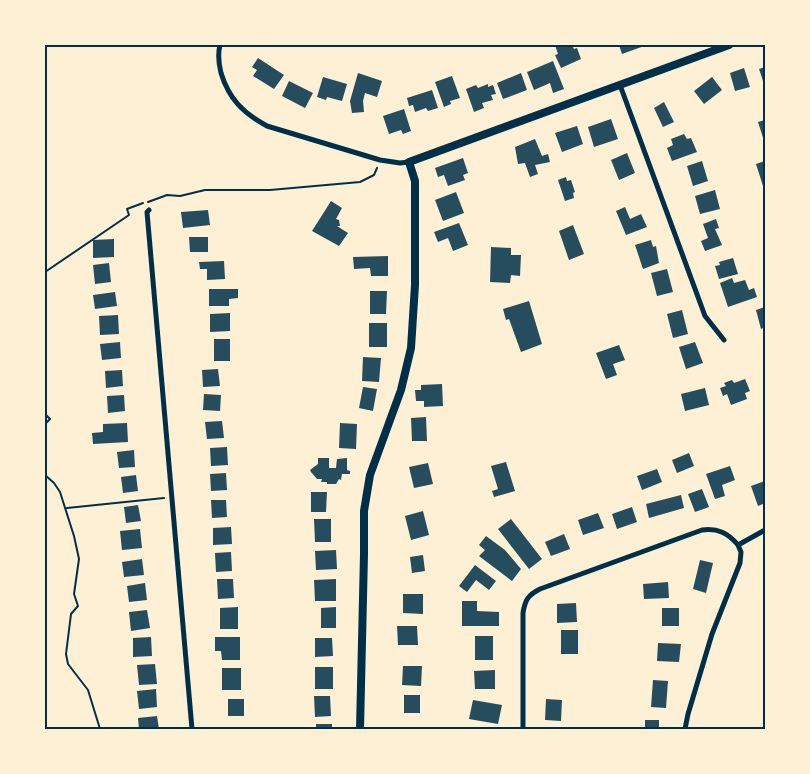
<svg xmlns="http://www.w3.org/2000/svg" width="810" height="774" font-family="Jost,sans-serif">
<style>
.building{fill:#264d5e}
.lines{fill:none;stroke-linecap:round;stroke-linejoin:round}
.path{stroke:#003049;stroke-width:2}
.minor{stroke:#003049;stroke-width:5}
.tertiary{stroke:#003049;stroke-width:8}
.neatline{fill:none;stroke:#003049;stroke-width:2}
</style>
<rect width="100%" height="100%" fill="#fdf0d5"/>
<!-- building -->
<path class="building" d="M 555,45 L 572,45 L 574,49 L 577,48 L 581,59 L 561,68 L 555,55 L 558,54 Z
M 619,45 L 647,45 L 622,54 Z
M 258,58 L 284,75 L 274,89 L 253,76 L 257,70 L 252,67 Z
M 553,61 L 564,89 L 553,93 L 550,83 L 534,90 L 527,72 Z
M 765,67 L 765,87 L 759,69 Z
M 744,68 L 750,87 L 735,91 L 730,73 Z
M 358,73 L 382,81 L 377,97 L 365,93 L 363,101 L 364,112 L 352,113 L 350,101 Z
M 521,73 L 527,90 L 503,99 L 497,83 Z
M 452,76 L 460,98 L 450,101 L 451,104 L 444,107 L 435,82 Z
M 323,77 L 347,84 L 342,101 L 327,97 L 326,100 L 317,97 Z
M 712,77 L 722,90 L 704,104 L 694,91 Z
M 289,81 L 313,93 L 305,108 L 282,96 Z
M 488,84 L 488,87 L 493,85 L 496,94 L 491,95 L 493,100 L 482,103 L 484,108 L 474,112 L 466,89 L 476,85 L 478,88 Z
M 432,90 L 438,108 L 428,111 L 426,108 L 415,112 L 413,105 L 409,106 L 407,98 Z
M 664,102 L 674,122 L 663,127 L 654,108 Z
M 404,109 L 411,131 L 403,134 L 401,130 L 389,134 L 383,116 Z
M 611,119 L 618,139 L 594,147 L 588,127 Z
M 765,120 L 765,144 L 758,122 Z
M 577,126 L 583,144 L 562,152 L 555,133 Z
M 684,134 L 687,139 L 691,138 L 697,152 L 672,161 L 667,148 L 673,145 L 671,139 Z
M 535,139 L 542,156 L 548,154 L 550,162 L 535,165 L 538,174 L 530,177 L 525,163 L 518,164 L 515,147 Z
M 627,153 L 635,173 L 619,180 L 611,160 Z
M 463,158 L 468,173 L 463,175 L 465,180 L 448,186 L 444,175 L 438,177 L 435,168 Z
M 702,161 L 708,181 L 693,186 L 687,166 Z
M 765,161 L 765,185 L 763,186 L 756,164 Z
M 566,177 L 567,181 L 571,180 L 575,192 L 573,193 L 574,198 L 565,201 L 558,180 Z
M 715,190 L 720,209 L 700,214 L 695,196 Z
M 456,192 L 464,213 L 443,221 L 435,200 Z
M 331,201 L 342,208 L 336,219 L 339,220 L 340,226 L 337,226 L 348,233 L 339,246 L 312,231 Z
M 625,207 L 630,219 L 641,214 L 647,227 L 626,235 L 616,211 Z
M 208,210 L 210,225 L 183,228 L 181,212 Z
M 716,219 L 719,228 L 715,229 L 722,245 L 705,251 L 701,241 L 708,238 L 703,224 Z
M 459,223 L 468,245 L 453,251 L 448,238 L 438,242 L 434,232 Z
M 573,225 L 584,254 L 569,260 L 559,231 Z
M 189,237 L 208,237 L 208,252 L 190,252 Z
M 114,239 L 114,257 L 93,258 L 93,240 Z
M 651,240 L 653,247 L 656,246 L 659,263 L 643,269 L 635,245 Z
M 491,247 L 511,248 L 511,255 L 521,255 L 520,276 L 511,275 L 510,283 L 490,282 Z
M 388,256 L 388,276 L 371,276 L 370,268 L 354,269 L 353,257 Z
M 733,258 L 738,274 L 719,279 L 715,266 L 720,265 L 719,262 Z
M 224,261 L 225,279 L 207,280 L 207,269 L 200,269 L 199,262 Z
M 109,263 L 111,282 L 95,284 L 93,265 Z
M 667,269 L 673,292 L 657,296 L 651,273 Z
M 732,278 L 734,283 L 745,280 L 749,290 L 754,288 L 757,297 L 728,307 L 720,283 Z
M 209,289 L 238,289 L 238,298 L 229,299 L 229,306 L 209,306 Z
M 370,291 L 387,291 L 386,314 L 370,314 Z
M 115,292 L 117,306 L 95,309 L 93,295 Z
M 529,301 L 542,344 L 521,352 L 509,319 L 506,320 L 503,309 Z
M 765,307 L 765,327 L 761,329 L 756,310 Z
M 682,310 L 688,334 L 673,338 L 667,314 Z
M 230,313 L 230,331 L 210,332 L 210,314 Z
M 118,315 L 119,334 L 100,335 L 99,316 Z
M 369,323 L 387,323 L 387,347 L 369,347 Z
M 214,339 L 230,339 L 230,361 L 214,361 Z
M 120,342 L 121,358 L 102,360 L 100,344 Z
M 695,342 L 703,363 L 686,369 L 679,347 Z
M 619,345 L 625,360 L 613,364 L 617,375 L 606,379 L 596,353 Z
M 363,357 L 381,358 L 379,382 L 362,381 Z
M 218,369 L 220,386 L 203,387 L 202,370 Z
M 122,370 L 123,386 L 106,388 L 105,371 Z
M 745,379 L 750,391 L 745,393 L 747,399 L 731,405 L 727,394 L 723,396 L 720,388 L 726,386 L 724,383 L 732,380 L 734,383 Z
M 442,384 L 443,406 L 424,407 L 424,401 L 416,401 L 415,390 L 421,390 L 421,385 Z
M 363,387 L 377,389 L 373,411 L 359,408 Z
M 705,388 L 709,405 L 685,411 L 681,394 Z
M 204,394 L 221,395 L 220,411 L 203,410 Z
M 124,395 L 125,411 L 108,413 L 107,396 Z
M 426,417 L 427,441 L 412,441 L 411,418 Z
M 222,421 L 224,438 L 207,439 L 205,422 Z
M 127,423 L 128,442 L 93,444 L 92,433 L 103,432 L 103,424 Z
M 340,423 L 357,424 L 356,449 L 339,448 Z
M 227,447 L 228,465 L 211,466 L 210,448 Z
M 134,450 L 135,467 L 119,468 L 117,452 Z
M 689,453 L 694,466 L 677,473 L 672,460 Z
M 318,458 L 329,458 L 329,468 L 336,468 L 337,459 L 347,458 L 347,470 L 350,471 L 350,474 L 342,474 L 341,480 L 339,479 L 336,484 L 327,484 L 327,482 L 321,482 L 322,479 L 317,479 L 311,472 L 310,470 L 318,464 Z
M 506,462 L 515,491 L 494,497 L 492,491 L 498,489 L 491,466 Z
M 428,463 L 433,484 L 414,488 L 409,467 Z
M 730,466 L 735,480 L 722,485 L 725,496 L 715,499 L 706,474 Z
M 657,469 L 662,482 L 642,490 L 637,476 Z
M 226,473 L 227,490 L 211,491 L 210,474 Z
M 136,475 L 138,491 L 123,493 L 121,477 Z
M 765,481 L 765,503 L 758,506 L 751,486 Z
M 702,489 L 709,507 L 695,512 L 688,494 Z
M 311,492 L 327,492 L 326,512 L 311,512 Z
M 681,495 L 684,508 L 649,518 L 646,504 Z
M 211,500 L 226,500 L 227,517 L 212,518 Z
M 138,505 L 141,521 L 126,523 L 124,507 Z
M 632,507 L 637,522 L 617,529 L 612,514 Z
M 423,511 L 429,535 L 411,540 L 405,516 Z
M 598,513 L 604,528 L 583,535 L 578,520 Z
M 314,519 L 331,519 L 331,542 L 315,542 Z
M 511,519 L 542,559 L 529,569 L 498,529 Z
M 231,527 L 232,544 L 213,545 L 213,528 Z
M 140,529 L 142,548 L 122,550 L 120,531 Z
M 564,534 L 570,549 L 551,556 L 545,542 Z
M 486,536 L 505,550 L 521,569 L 512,581 L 479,556 L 485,550 L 479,545 Z
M 336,550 L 337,569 L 316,570 L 315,551 Z
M 231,552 L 232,571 L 216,572 L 215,553 Z
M 423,555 L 425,571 L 412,573 L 410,557 Z
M 142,559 L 144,575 L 124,577 L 122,562 Z
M 700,560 L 713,563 L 706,593 L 693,589 Z
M 475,565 L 496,581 L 489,590 L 476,580 L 467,592 L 459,586 Z
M 217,579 L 233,579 L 234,598 L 218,599 Z
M 336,579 L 336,601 L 315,601 L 314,580 Z
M 668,582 L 669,598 L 644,599 L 643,584 Z
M 145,583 L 147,600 L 129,602 L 127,586 Z
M 403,594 L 423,594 L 423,614 L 403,613 Z
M 462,601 L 477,601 L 477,611 L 499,612 L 499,626 L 462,626 Z
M 576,603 L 577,622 L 557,623 L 557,604 Z
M 238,607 L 238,629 L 220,629 L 220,608 Z
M 336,607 L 336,628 L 321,628 L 321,608 Z
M 662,608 L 679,608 L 679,626 L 662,626 Z
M 147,610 L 150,628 L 131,631 L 129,612 Z
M 397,626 L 417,626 L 418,645 L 398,645 Z
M 561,630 L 578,630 L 578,654 L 561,654 Z
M 475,636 L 493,636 L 493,660 L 475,660 Z
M 151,637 L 152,656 L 133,657 L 133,638 Z
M 215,637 L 240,637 L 240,660 L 222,660 L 221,651 L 215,651 Z
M 315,638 L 332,638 L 333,656 L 315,657 Z
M 658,643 L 681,644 L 679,662 L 657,661 Z
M 155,664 L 157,684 L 139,685 L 137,665 Z
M 403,666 L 422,666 L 421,686 L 402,685 Z
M 315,667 L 333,667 L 333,689 L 315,689 Z
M 222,668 L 241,668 L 241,690 L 222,690 Z
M 495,670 L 495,689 L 475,689 L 474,671 Z
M 653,680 L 668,681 L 666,708 L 651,707 Z
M 156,689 L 157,707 L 139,709 L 137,691 Z
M 404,695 L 420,695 L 420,713 L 404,713 Z
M 314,696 L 330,696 L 331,716 L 315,717 Z
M 228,699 L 244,699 L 244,716 L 228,716 Z
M 546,699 L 562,700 L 561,721 L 545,720 Z
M 473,700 L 502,705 L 498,724 L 469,719 Z
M 157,716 L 159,729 L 139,729 L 138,718 Z
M 645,720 L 659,720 L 659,729 L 645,729 Z
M 316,724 L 332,724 L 332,729 L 316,729 Z"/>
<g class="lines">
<!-- path -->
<path class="path" d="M 148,202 L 167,195 L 180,196 L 205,190 L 270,190 L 360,182 L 374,175 L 377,168
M 45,272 L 129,215 L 127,209 L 143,203
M 45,414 L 50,419 L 45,424
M 45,475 L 54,483 L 60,492 L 74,536 L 79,559 L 74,594 L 78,606 L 71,614 L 66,654 L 68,664 L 88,690 L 100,729
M 67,508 L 164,498"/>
<!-- minor -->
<path class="minor" d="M 220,45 C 218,53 219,65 221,73 C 229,99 243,113 267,126 L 380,160 L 400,163 L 409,162
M 620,85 L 705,316 L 724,340
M 149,210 L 147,212 L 192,729
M 523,729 L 523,613 C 525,600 528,595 540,589 L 702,530 C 718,528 728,533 738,545 L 765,530
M 685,729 L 688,714 L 712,634 L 740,563 L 741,552 L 738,545"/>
<!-- tertiary -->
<path class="tertiary" d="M 360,729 L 364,554 L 364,511 L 370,475 L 401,390 L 411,348 L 415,285 L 415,181 L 409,162 L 729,45"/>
</g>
<!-- border -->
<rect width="810" height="774" fill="none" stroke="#fdf0d5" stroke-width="92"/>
<rect x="46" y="46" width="718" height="682" class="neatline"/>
</svg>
